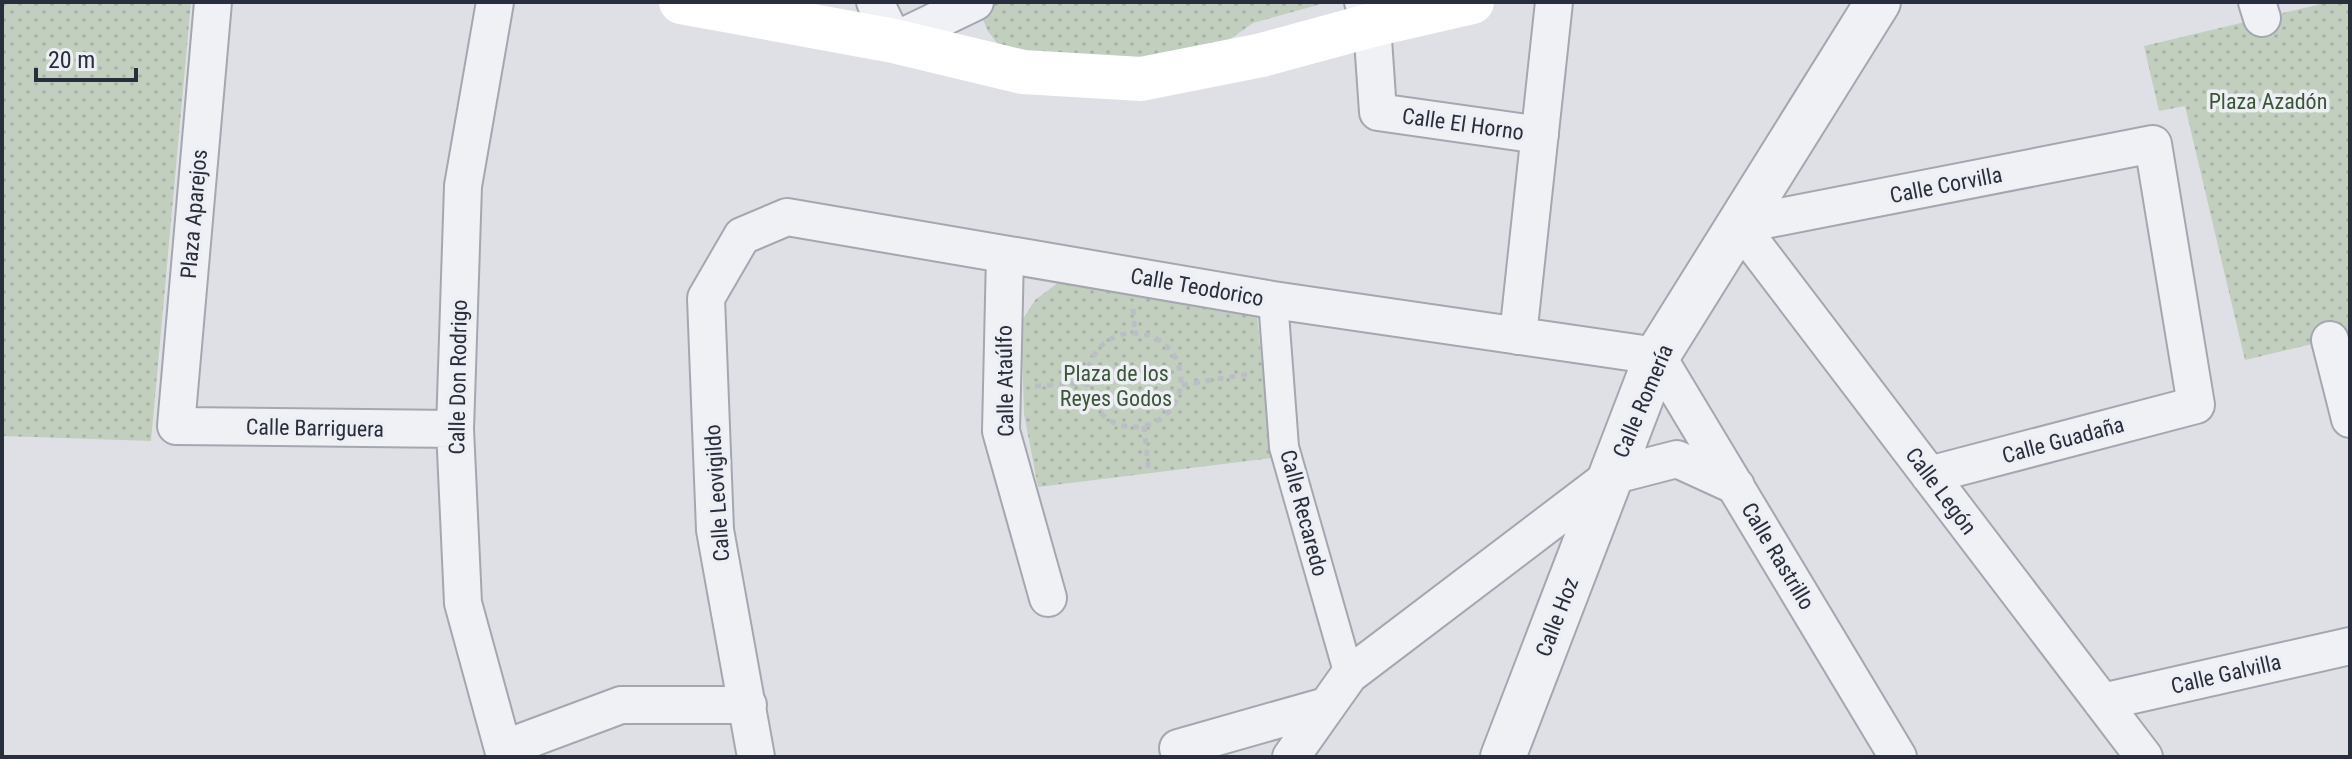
<svg xmlns="http://www.w3.org/2000/svg" width="2352" height="759" font-family="'Roboto Condensed',sans-serif">
<style>
.grass{fill:url(#grass-dots)}
.lines{fill:none;stroke-linecap:round;stroke-linejoin:round}
.pedestrian-casing{stroke:#a4a7b0;stroke-width:32}
.minor-casing{stroke:#a4a7b0;stroke-width:40}
.tertiary-casing{stroke:#a4a7b0;stroke-width:48}
.path{stroke:#bcbec5;stroke-width:5;stroke-dasharray:6 6;stroke-linecap:butt}
.pedestrian{stroke:#f0f1f5;stroke-width:28}
.minor{stroke:#f0f1f5;stroke-width:36}
.tertiary{stroke:#f0f1f5;stroke-width:44}
.secondary{stroke:#fff;stroke-width:44}
.labels{text-anchor:middle;dominant-baseline:central;stroke-width:7;stroke-linejoin:round;paint-order:stroke}
.park-label{font-size:22px;fill:#3b5636;stroke:#edeff4}
.street-label{font-size:22px;fill:#282e3c;stroke:#edeff4}
</style>
<defs>
<pattern id="grass-dots" width="8" height="8" patternUnits="userSpaceOnUse" patternTransform="scale(2)"><rect width="8" height="8" fill="#c2cfbf"/><path d="M2 2h.1M6 6h.1" fill="none" stroke="#a7b2a5" stroke-width="1.8" stroke-linecap="round"/></pattern>
</defs>
<rect width="100%" height="100%" fill="#dee0e6"/>
<!-- grass -->
<path class="grass" d="M 2,2 L 191,2 L 151,441 L 2,436 Z
M 995,2 L 1328,2 L 1253,23 L 1220,46 L 1127,60 L 1069,61 L 999,46 L 988,31 L 983,20 L 983,12 L 987,6 Z
M 2329,2 L 2350,2 L 2350,335 L 2245,360 L 2185,106 L 2159,111 L 2144,46 Z
M 1059,282 L 1257,316 L 1272,458 L 1038,487 L 1024,414 L 1021,322 L 1035,300 Z"/>
<g class="lines">
<defs>
<path id="pedestrian" d="M 1273,300 L 1284,447 L 1349,675"/>
<path id="minor" d="M 213,2 L 176,426 L 455,429
M 495,2 L 463,186 L 455,429 L 463,603 L 503,749 L 621,705 L 748,705
M 875,2 L 894,41 L 975,2
M 1363,2 L 1372,25 L 1378,112 L 1540,135
M 2257,2 L 2262,18
M 1005,255 L 1001,431 L 1048,598
M 1518,336 L 1554,2
M 2330,340 L 2350,419
M 1929,475 L 2196,405 L 2153,144 L 1739,225 L 2144,757
M 2102,702 L 2350,646
M 1178,748 L 1326,706
M 756,757 L 715,530 L 706,298 L 742,236 L 787,217 L 1273,300 L 1657,356 L 1898,757
M 1291,757 L 1349,675 L 1611,476 L 1677,459 L 1736,486"/>
<path id="tertiary" d="M 1503,757 L 1657,356 L 1878,2"/>
</defs>
<!-- pedestrian casing -->
<use href="#pedestrian" class="pedestrian-casing"/>
<!-- minor casing -->
<use href="#minor" class="minor-casing"/>
<!-- tertiary casing -->
<use href="#tertiary" class="tertiary-casing"/>
<!-- path -->
<path class="path" d="M 1133,309 L 1135,332
M1087 380a47 47 0 1 1 94 0a47 47 0 1 1-94 0Z
M 1182,385 L 1248,374
M 1035,386 L 1086,383
M 1144,426 L 1149,473"/>
<!-- pedestrian -->
<use href="#pedestrian" class="pedestrian"/>
<!-- minor -->
<use href="#minor" class="minor"/>
<!-- tertiary -->
<use href="#tertiary" class="tertiary"/>
<!-- secondary -->
<path class="secondary" d="M 681,2 L 894,41 L 1023,72 L 1141,79 L 1262,55 L 1372,25 L 1472,2"/>
</g>
<g class="labels">
<!-- park labels -->
<g class="park-label">
<text x="2268" y="101">Plaza Azadón</text>
<text x="1116" y="373">Plaza de los<tspan x="1116" dy="25">Reyes Godos</tspan></text>
</g>
<!-- street labels -->
<g class="street-label">
<text transform="translate(1463 124) rotate(8)">Calle El Horno</text>
<text transform="translate(1946 185) rotate(-11)">Calle Corvilla</text>
<text transform="translate(194 214) rotate(-85)">Plaza Aparejos</text>
<text transform="translate(1197 287) rotate(10)">Calle Teodorico</text>
<text transform="translate(458 377) rotate(-89)">Calle Don Rodrigo</text>
<text transform="translate(1005 381) rotate(-91)">Calle Ataúlfo</text>
<text transform="translate(1643 401) rotate(-67)">Calle Romería</text>
<text transform="translate(315 428) rotate(1)">Calle Barriguera</text>
<text transform="translate(2063 440) rotate(-15)">Calle Guadaña</text>
<text transform="translate(1941 491) rotate(53)">Calle Legón</text>
<text transform="translate(717 493) rotate(-94)">Calle Leovigildo</text>
<text transform="translate(1304 513) rotate(75)">Calle Recaredo</text>
<text transform="translate(1778 556) rotate(59)">Calle Rastrillo</text>
<text transform="translate(1557 617) rotate(-69)">Calle Hoz</text>
<text transform="translate(2226 674) rotate(-13)">Calle Galvilla</text>
</g>
</g>
<!-- border -->
<rect width="2352" height="759" fill="none" stroke="#282e3c" stroke-width="8"/>
<!-- scale -->
<path d="M36 68v12h100v-12" fill="none" stroke="#282e3c" stroke-width="4"/>
<text x="48" y="68" font-size="24" fill="#282e3c" stroke="#edeff4" stroke-width="6" paint-order="stroke">20 m</text>
</svg>
